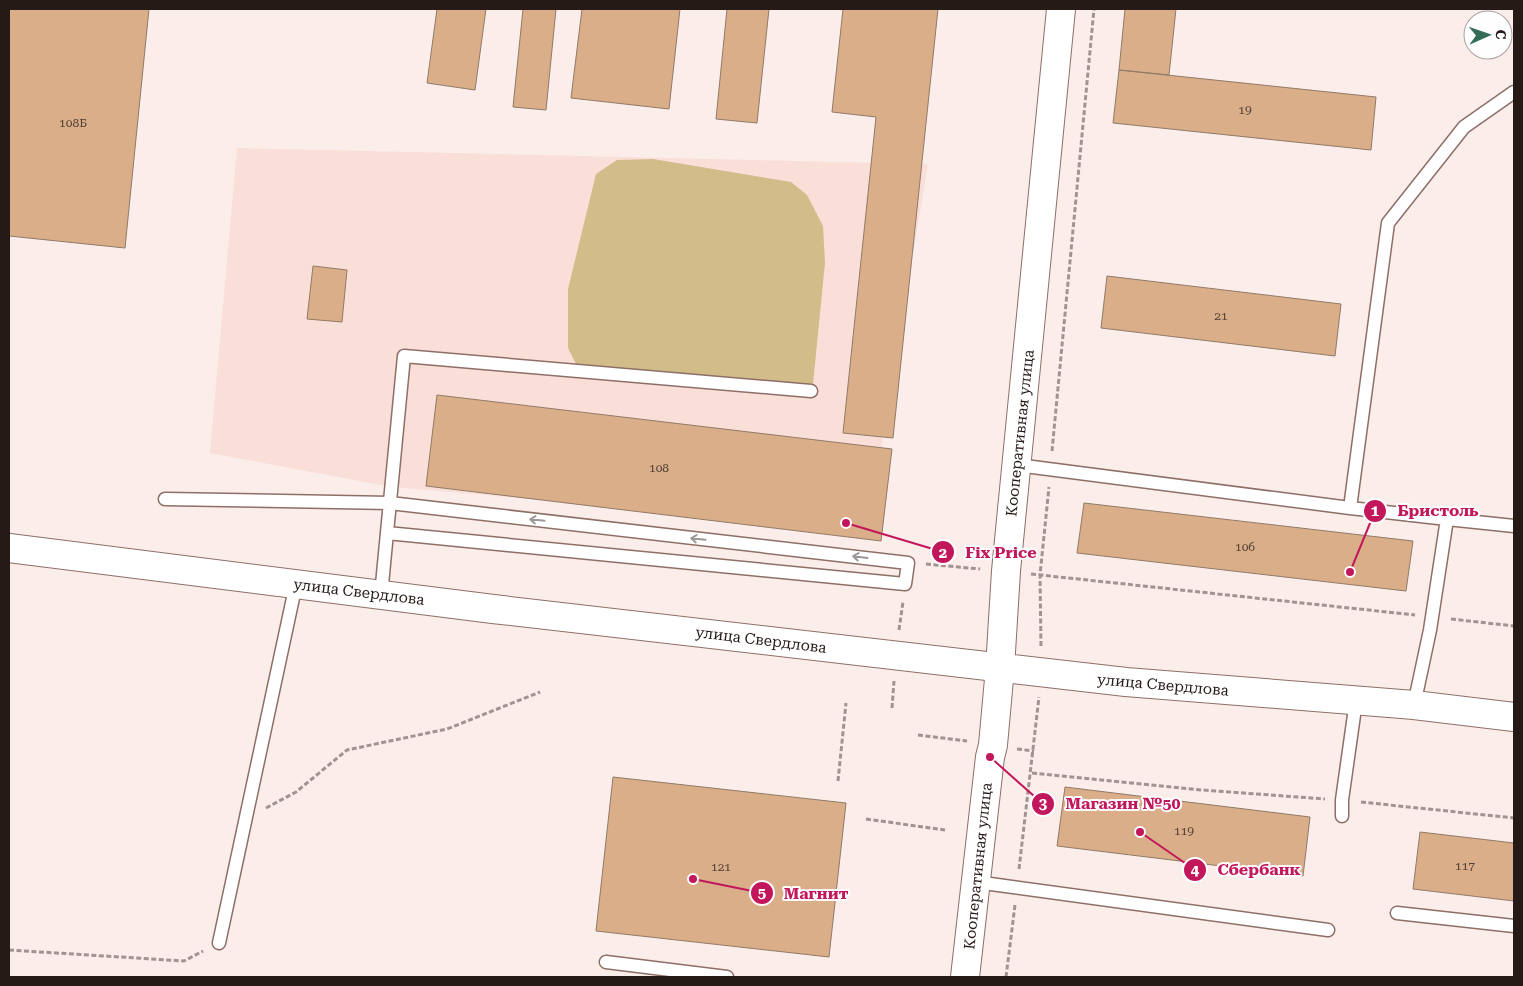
<svg xmlns="http://www.w3.org/2000/svg" width="1523" height="986" font-family="'Roboto Serif',serif">
<style>
.built{fill:#f9dfd8}
.forest{fill:#d2bc8a}
.building{fill:#d9ae89;stroke:#917a67}
.lines{fill:none;stroke-linecap:round;stroke-linejoin:round}
.service-casing{stroke:#8d6f67;stroke-width:15}
.tertiary-casing{stroke:#8d6f67;stroke-width:30}
.secondary-casing{stroke:#8d6f67;stroke-width:30}
.path{stroke:#a09390;stroke-width:3;stroke-dasharray:5 2.5;stroke-linecap:butt}
.service{stroke:#fff;stroke-width:12}
.tertiary{stroke:#fff;stroke-width:28}
.secondary{stroke:#fff;stroke-width:28}
.oneway{stroke:#9d9897}
.labels{text-anchor:middle;dominant-baseline:central;stroke-width:4;stroke-linejoin:round;paint-order:stroke}
.number-label{font-size:12px;fill:#533f34}
.street-label{font-size:15px;fill:#261a17;stroke:#fefefe}
.leader{fill:none;stroke:#c2185b;stroke-width:2}
.callout-dot{fill:#c2185b;stroke:#fefefe;stroke-width:2}
.mark-label{font-size:15px;text-anchor:middle;font-weight:bold;fill:#fff}
.callout-label{font-size:16px;text-anchor:middle;font-weight:bold;fill:#c2185b;stroke:#fefefe;stroke-width:4;stroke-linejoin:round;paint-order:stroke}
</style>
<rect width="100%" height="100%" fill="#fbedea"/>
<!-- built -->
<path class="built" d="M 237,148 L 928,164 L 868,528 L 392,487 L 210,453 Z"/>
<!-- forest -->
<path class="forest" d="M 653,159 L 791,182 L 807,195 L 823,226 L 825,263 L 813,384 L 621,377 L 577,366 L 568,348 L 568,289 L 596,174 L 617,160 Z"/>
<!-- building -->
<path class="building" d="M 9,9 L 149,9 L 125,248 L 9,236 Z
M 437,9 L 486,9 L 475,90 L 427,83 Z
M 523,9 L 556,9 L 546,110 L 513,107 Z
M 582,9 L 680,9 L 669,109 L 571,98 Z
M 727,9 L 769,9 L 757,123 L 716,119 Z
M 843,9 L 938,9 L 893,438 L 843,433 L 876,117 L 832,112 Z
M 1125,9 L 1176,9 L 1169,75 L 1119,70 Z
M 1119,70 L 1376,97 L 1371,150 L 1113,123 Z
M 313,266 L 347,270 L 342,322 L 307,319 Z
M 1107,276 L 1341,304 L 1335,356 L 1101,328 Z
M 437,395 L 892,449 L 881,541 L 426,486 Z
M 1084,503 L 1413,541 L 1406,591 L 1077,553 Z
M 613,777 L 846,803 L 829,957 L 596,931 Z
M 1065,787 L 1310,817 L 1303,876 L 1057,846 Z
M 1420,832 L 1514,843 L 1514,901 L 1413,889 Z"/>
<g class="lines">
<defs>
<path id="service" d="M 1017,465 L 1350,508
M 165,499 L 390,503 L 908,563 L 905,584 L 387,533
M 1447,519 L 1514,526
M 381,595 L 404,356 L 811,391
M 1414,705 L 1430,630 L 1447,519 L 1350,508 L 1388,223 L 1464,127 L 1514,92
M 1342,816 L 1342,800 L 1356,701
M 976,882 L 1328,930
M 1397,913 L 1514,926
M 219,943 L 296,584
M 606,962 L 727,977"/>
<path id="tertiary" d="M 965,977 L 990,757 L 993,745 L 1000,668"/>
<path id="secondary" d="M 9,548 L 493,609 L 1126,682 L 1414,705 L 1514,717
M 1000,668 L 1006,571 L 1061,9"/>
</defs>
<!-- service casing -->
<use href="#service" class="service-casing"/>
<!-- tertiary casing -->
<use href="#tertiary" class="tertiary-casing"/>
<!-- secondary casing -->
<use href="#secondary" class="secondary-casing"/>
<!-- path -->
<path class="path" d="M 1052,451 L 1094,9
M 926,564 L 980,569
M 1031,574 L 1415,615
M 1451,619 L 1514,626
M 899,630 L 903,602
M 1041,646 L 1040,575 L 1049,487
M 892,708 L 894,681
M 918,735 L 967,741
M 1017,749 L 1034,751
M 1032,773 L 1202,790 L 1325,799
M 838,781 L 846,703
M 1361,802 L 1514,818
M 266,808 L 296,792 L 347,750 L 447,729 L 540,692
M 866,819 L 945,830
M 1019,869 L 1039,697
M 9,950 L 184,961 L 203,951
M 1006,977 L 1015,905"/>
<!-- service -->
<use href="#service" class="service"/>
<!-- tertiary -->
<use href="#tertiary" class="tertiary"/>
<!-- secondary -->
<use href="#secondary" class="secondary"/>
</g>
<!-- one-way arrows -->
<defs><path id="oneway-shaft" d="M-6 0H5M1.5-3L5.5 0L1.5 3" fill="none" stroke-width="1.6" stroke-linecap="round" stroke-linejoin="round" transform="scale(1.25)"/></defs>
<g class="oneway">
<use href="#oneway-shaft" transform="translate(537 520) rotate(-174)"/>
<use href="#oneway-shaft" transform="translate(698 539) rotate(-174)"/>
<use href="#oneway-shaft" transform="translate(860 557) rotate(-173)"/>
</g>
<g class="labels">
<!-- number labels -->
<g class="number-label">
<text x="1245" y="110">19</text>
<text x="73" y="123">108Б</text>
<text x="1221" y="316">21</text>
<text x="659" y="468">108</text>
<text x="1245" y="547">106</text>
<text x="1184" y="831">119</text>
<text x="1465" y="866">117</text>
<text x="721" y="867">121</text>
</g>
<!-- street labels -->
<g class="street-label">
<text transform="translate(1020 433) rotate(-84)">Кооперативная улица</text>
<text transform="translate(359 592) rotate(7)">улица Свердлова</text>
<text transform="translate(761 640) rotate(7)">улица Свердлова</text>
<text transform="translate(1163 685) rotate(5)">улица Свердлова</text>
<text transform="translate(978 866) rotate(-84)">Кооперативная улица</text>
</g>
</g>
<!-- callouts -->
<path class="leader" d="M1350 572L1375 511M846 523L943 552M990 757L1043 804M1140 832L1195 870M693 879L762 893"/>
<g class="callout-dot">
<circle cx="1350" cy="572" r="5"/>
<circle cx="846" cy="523" r="5"/>
<circle cx="990" cy="757" r="5"/>
<circle cx="1140" cy="832" r="5"/>
<circle cx="693" cy="879" r="5"/>
<circle cx="1375" cy="511" r="12"/>
<circle cx="943" cy="552" r="12"/>
<circle cx="1043" cy="804" r="12"/>
<circle cx="1195" cy="870" r="12"/>
<circle cx="762" cy="893" r="12"/>
</g>
<g class="mark-label">
<text x="1375" y="516">1</text>
<text x="943" y="558">2</text>
<text x="1043" y="809">3</text>
<text x="1195" y="875">4</text>
<text x="762" y="898">5</text>
</g>
<g class="callout-label">
<text x="1438" y="516">Бристоль</text>
<text x="1001" y="558">Fix Price</text>
<text x="1123" y="809">Магазин №50</text>
<text x="1259" y="875">Сбербанк</text>
<text x="816" y="899">Магнит</text>
</g>
<!-- border -->
<rect width="1523" height="986" fill="none" stroke="#261a17" stroke-width="20"/>
<!-- north arrow -->
<g transform="translate(1488 35) rotate(88)"><circle r="24" fill="#fefefe" stroke="#a8a3a2"/>
<path d="M0-4L9 19L0 12L-9 19Z" fill="#336d57"/>
<text y="-8" font-size="14" font-weight="bold" text-anchor="middle" fill="#261a17">С</text>
</g>
</svg>
